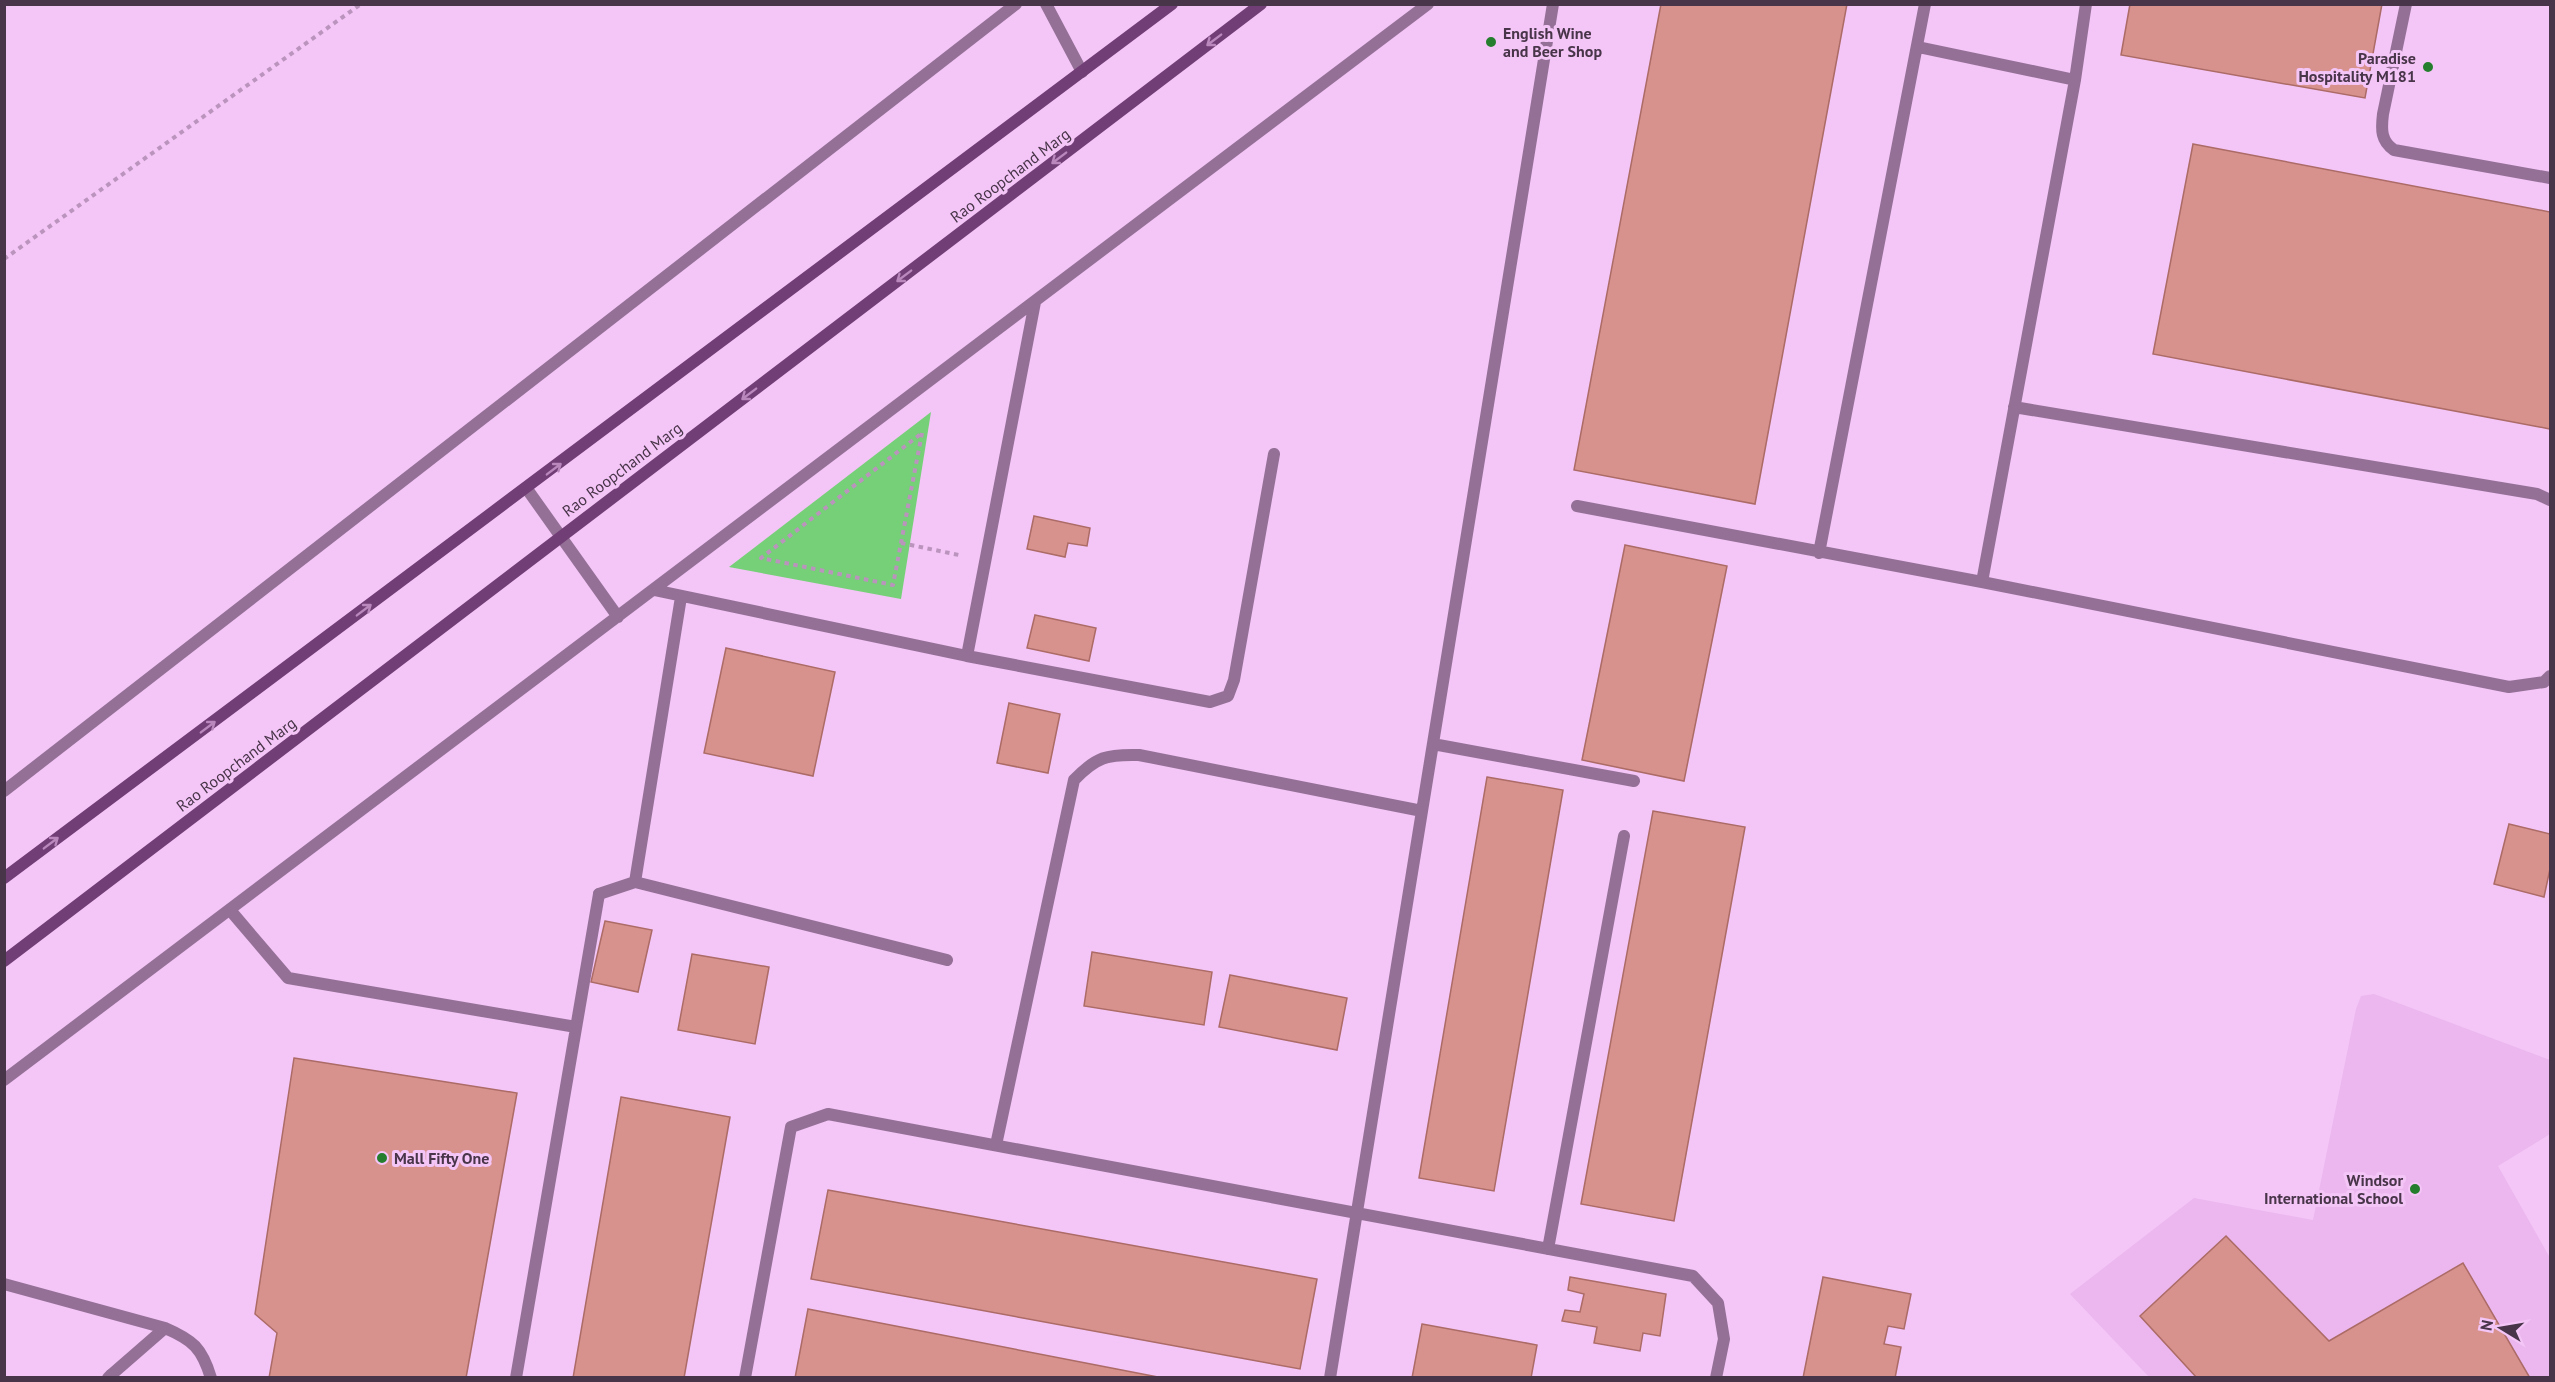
<svg xmlns="http://www.w3.org/2000/svg" width="2555" height="1382" font-family="'PT Sans',sans-serif">
<style>
.built{fill:#ebb7ee}
.green{fill:#75d078}
.building{fill:#d7928d;stroke:#ac6b66;stroke-width:1.5}
.lines{fill:none;stroke-linecap:round;stroke-linejoin:round}
.path{stroke:#ba94bc;stroke-width:4;stroke-dasharray:4.5 4.5;stroke-linecap:butt}
.lane{stroke:#947097;stroke-width:12}
.street{stroke:#947097;stroke-width:12}
.secondary{stroke:#723e76;stroke-width:12}
.oneway{stroke:#ba88bd}
.poi-dot{fill:#257e2d;stroke:#f4c5f7;stroke-width:2}
.labels{text-anchor:middle;dominant-baseline:central;stroke-width:6;stroke-linejoin:round;paint-order:stroke}
.poi-label{font-size:16px;font-weight:bold;fill:#483549;stroke:#f4c5f7;text-anchor:start}
.street-label{font-size:16px;fill:#483549;stroke:#f4c5f7}
</style>
<rect width="100%" height="100%" fill="#f4c5f7"/>
<!-- built -->
<path class="built" d="M 2374,994 L 2550,1060 L 2550,1134 L 2498,1166 L 2550,1258 L 2550,1377 L 2149,1377 L 2070,1294 L 2194,1198 L 2313,1220 L 2356,1009 L 2361,996 Z"/>
<!-- green -->
<path class="green" d="M 931,412 L 901,599 L 729,567 Z"/>
<!-- building -->
<path class="building" d="M 1661,4 L 1847,4 L 1755,504 L 1574,470 Z
M 2130,4 L 2382,4 L 2365,98 L 2121,55 Z
M 2193,144 L 2550,212 L 2550,429 L 2153,354 Z
M 1034,516 L 1090,528 L 1087,546 L 1068,543 L 1065,557 L 1027,549 Z
M 1625,545 L 1727,566 L 1684,781 L 1582,760 Z
M 1035,615 L 1096,628 L 1089,661 L 1027,648 Z
M 726,648 L 835,672 L 813,776 L 704,753 Z
M 1009,703 L 1060,714 L 1048,773 L 997,763 Z
M 1487,777 L 1563,790 L 1494,1191 L 1419,1178 Z
M 1653,811 L 1745,827 L 1674,1221 L 1581,1204 Z
M 2509,824 L 2550,834 L 2550,869 L 2544,897 L 2494,884 Z
M 605,921 L 652,930 L 638,992 L 591,982 Z
M 1092,952 L 1212,972 L 1204,1025 L 1084,1006 Z
M 692,954 L 769,967 L 755,1044 L 678,1030 Z
M 1230,975 L 1347,998 L 1337,1050 L 1219,1027 Z
M 294,1058 L 517,1093 L 466,1378 L 269,1378 L 277,1333 L 255,1314 Z
M 621,1097 L 730,1117 L 684,1378 L 573,1378 Z
M 828,1190 L 1317,1279 L 1300,1369 L 811,1279 Z
M 2226,1236 L 2329,1341 L 2463,1263 L 2530,1378 L 2197,1378 L 2140,1316 Z
M 1570,1277 L 1666,1294 L 1660,1336 L 1643,1333 L 1640,1351 L 1594,1343 L 1597,1327 L 1562,1321 L 1565,1310 L 1580,1312 L 1584,1294 L 1568,1290 Z
M 1823,1277 L 1911,1294 L 1904,1329 L 1888,1326 L 1884,1344 L 1901,1347 L 1895,1378 L 1803,1378 Z
M 808,1309 L 1163,1378 L 795,1378 Z
M 1422,1324 L 1537,1345 L 1531,1378 L 1412,1378 Z"/>
<g class="lines">
<!-- path -->
<path class="path" d="M 4,259 L 361,4
M 922,433 L 893,585 L 761,558 Z
M 901,543 L 959,555"/>
<!-- lane -->
<path class="lane" d="M 230,910 L 288,978 L 576,1027
M 4,1284 L 165,1328 C 193,1340 202,1348 211,1378
M 111,1375 L 165,1328
M 516,1378 L 599,894"/>
<!-- street -->
<path class="street" d="M 1046,4 L 1082,72
M 2406,4 L 2383,114 C 2381,130 2381,141 2394,150 L 2550,178
M 1918,47 L 2075,80
M 2014,407 L 2537,494 L 2550,500
M 527,489 L 618,617
M 1577,506 L 1982,582 L 2509,687 L 2544,682 L 2550,676
M 1819,553 L 1925,4
M 1982,582 L 2075,80 L 2086,4
M 654,590 L 967,656 L 1035,302
M 967,656 L 1210,702 L 1228,696 L 1234,680 L 1274,454
M 1433,744 L 1634,781
M 4,791 L 1016,4
M 635,882 L 681,597
M 599,894 L 635,882 L 947,960
M 4,1080 L 1428,4
M 996,1145 L 1074,780 C 1096,757 1107,754 1139,755 L 1422,811
M 1548,1249 L 1624,836
M 108,1378 L 111,1375
M 745,1378 L 791,1127 L 828,1114 L 1693,1276 L 1718,1303 L 1724,1339 L 1716,1378
M 1330,1378 L 1553,4"/>
<!-- secondary -->
<path class="secondary" d="M 4,878 L 1172,4
M 4,961 L 1261,4"/>
</g>
<!-- one-way arrows -->
<defs><path id="oneway-shaft" d="M-6 0H5M1.5-3L5.5 0L1.5 3" fill="none" stroke-width="1.6" stroke-linecap="round" stroke-linejoin="round" transform="scale(1.5)"/></defs>
<g class="oneway">
<use href="#oneway-shaft" transform="translate(1214 40) rotate(143)"/>
<use href="#oneway-shaft" transform="translate(1059 158) rotate(143)"/>
<use href="#oneway-shaft" transform="translate(904 276) rotate(143)"/>
<use href="#oneway-shaft" transform="translate(749 394) rotate(143)"/>
<use href="#oneway-shaft" transform="translate(554 469) rotate(-37)"/>
<use href="#oneway-shaft" transform="translate(364 610) rotate(-37)"/>
<use href="#oneway-shaft" transform="translate(208 727) rotate(-37)"/>
<use href="#oneway-shaft" transform="translate(51 843) rotate(-37)"/>
</g>
<!-- markers -->
<g class="poi-dot">
<circle cx="1491" cy="42" r="6"/>
<circle cx="2428" cy="67" r="6"/>
<circle cx="382" cy="1158" r="6"/>
<circle cx="2415" cy="1189" r="6"/>
</g>
<g class="labels">
<!-- poi labels -->
<g class="poi-label">
<text x="1503" y="33">English Wine<tspan x="1503" dy="18">and Beer Shop</tspan></text>
<text x="2416" y="58" text-anchor="end">Paradise<tspan x="2416" dy="18">Hospitality M181</tspan></text>
<text x="394" y="1158">Mall Fifty One</text>
<text x="2403" y="1180" text-anchor="end">Windsor<tspan x="2403" dy="18">International School</tspan></text>
</g>
<!-- street labels -->
<g class="street-label">
<text transform="translate(1010 175) rotate(-37)">Rao Roopchand Marg</text>
<text transform="translate(622 469) rotate(-37)">Rao Roopchand Marg</text>
<text transform="translate(236 764) rotate(-37)">Rao Roopchand Marg</text>
</g>
</g>
<!-- border -->
<rect width="2555" height="1382" fill="none" stroke="#483549" stroke-width="12"/>
<!-- north arrow -->
<g transform="translate(2501 1328) rotate(281)" stroke="#f4c5f7" stroke-width="4.5" paint-order="stroke">
<path d="M0-4.5L10 22L0 15L-10 22Z" fill="#483549"/>
<text y="-9" font-size="16" font-weight="bold" text-anchor="middle" fill="#483549">N</text>
</g>
</svg>
